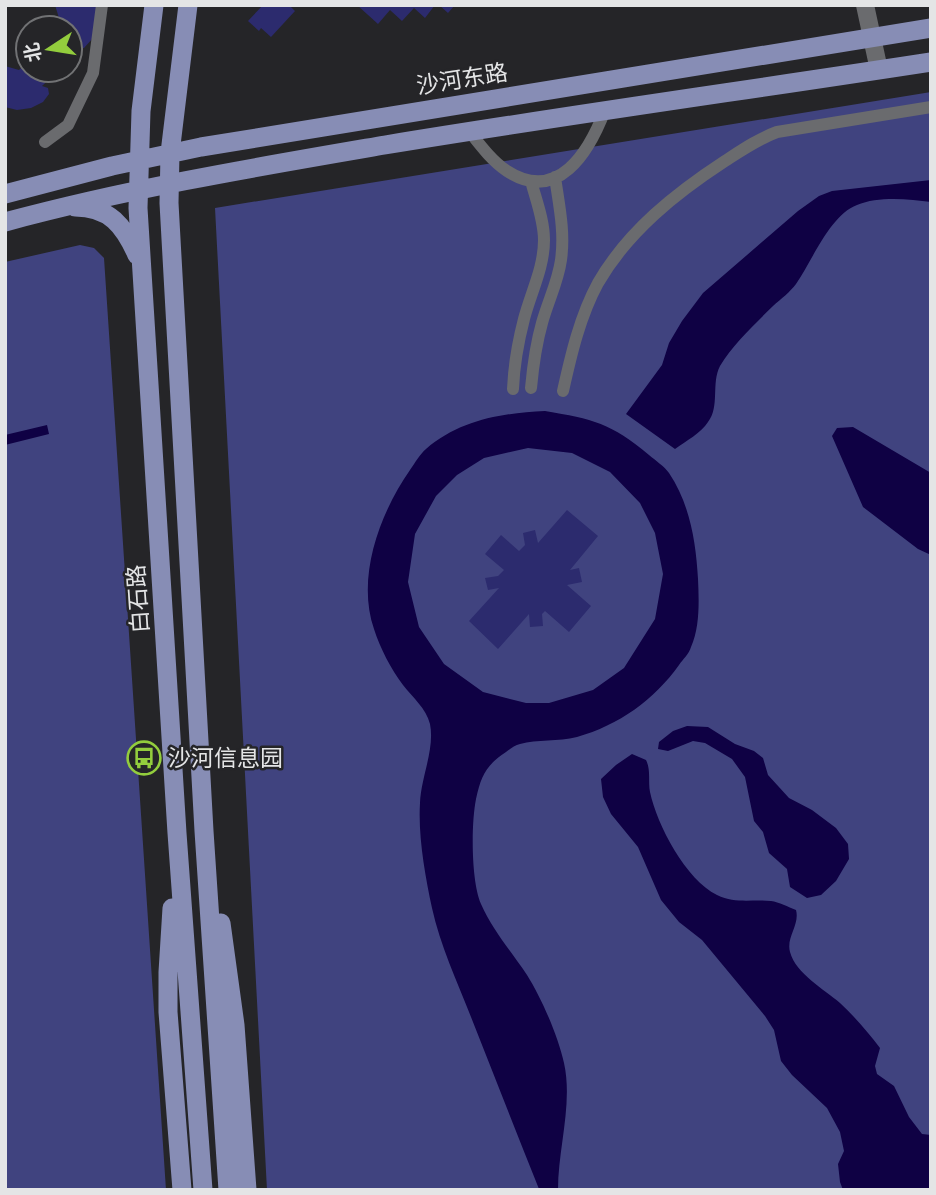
<svg xmlns="http://www.w3.org/2000/svg" width="936" height="1195" font-family="'DejaVu Sans','Noto Sans SC',sans-serif">
<style>
.green{fill:#40437f}
.water{fill:#0f0144;fill-rule:evenodd}
.building{fill:#2c2b6e}
.lines{fill:none;stroke-linecap:round;stroke-linejoin:round}
.street{stroke:#6a6b6e;stroke-width:12}
.secondary{stroke:#6a6b6e;stroke-width:18}
.primary{stroke:#878db5;stroke-width:19}
.labels{text-anchor:middle;dominant-baseline:central;stroke-width:5;stroke-linejoin:round;paint-order:stroke}
.street-label{font-size:23px;fill:#e4e5e6;stroke:#252528}
.poi-label{font-size:23px;fill:#e4e5e6;stroke:#252528;text-anchor:start}
</style>
<rect width="100%" height="100%" fill="#252528"/>
<!-- green -->
<path class="green" d="M 931,92 L 931,1190 L 267,1190 L 215,208 Z
M 80,245 L 94,248 L 104,258 L 166,1190 L 5,1190 L 5,262 Z"/>
<!-- water -->
<path class="water" d="M 931,180 L 931,202 C 909,199 878,196 857,205 C 830,215 812,261 796,284 C 790,292 781,299 773,306 C 755,324 733,344 720,366 C 711,383 720,407 708,422 C 701,433 686,441 675,449 L 626,414 L 662,365 L 669,343 L 682,321 L 703,293 L 798,211 L 819,196 L 832,191 Z
M 545,411 C 593,419 611,423 649,455 C 656,461 664,466 669,473 C 690,504 696,543 698,579 C 699,601 700,627 691,647 C 689,654 683,659 679,665 C 654,700 619,725 577,737 C 558,742 537,739 520,744 C 515,745 510,749 506,752 C 486,765 481,776 476,799 C 471,824 471,881 481,904 C 493,931 511,951 527,975 C 542,999 558,1036 564,1063 C 573,1104 558,1148 558,1190 L 539,1189 C 516,1132 494,1075 471,1017 C 457,981 440,945 432,908 C 425,875 418,836 420,803 C 421,777 435,749 430,724 C 426,708 413,698 403,685 C 391,669 380,648 374,629 C 356,577 380,513 410,470 C 415,463 420,454 426,449 C 460,420 502,413 545,411 ZM 528,448 L 572,453 L 610,472 L 640,503 L 655,533 L 663,574 L 655,619 L 624,668 L 593,690 L 549,703 L 526,703 L 483,692 L 444,664 L 419,627 L 408,582 L 415,534 L 436,496 L 457,475 L 484,458 Z
M 47,425 L 49,434 L 5,445 L 5,435 Z
M 853,427 L 931,473 L 931,555 L 918,549 L 863,507 L 832,436 L 837,428 Z
M 687,726 L 708,727 L 735,744 L 754,751 L 763,758 L 768,775 L 789,798 L 812,810 L 836,828 L 848,844 L 849,859 L 836,881 L 821,895 L 807,898 L 790,887 L 787,869 L 769,853 L 763,832 L 754,821 L 745,777 L 732,759 L 705,743 L 693,741 L 668,751 L 658,749 L 659,742 L 673,731 Z
M 632,754 L 646,760 C 651,770 648,781 650,792 C 657,825 686,880 717,895 C 736,904 752,899 771,901 C 779,902 788,907 796,910 C 800,925 786,937 790,952 C 796,974 824,989 840,1003 C 854,1016 868,1032 880,1048 L 875,1066 L 877,1074 L 894,1086 L 909,1117 L 922,1134 L 931,1135 L 931,1190 L 843,1190 L 840,1182 L 838,1164 L 844,1151 L 840,1132 L 827,1108 L 792,1075 L 781,1061 L 774,1030 L 765,1016 L 702,940 L 679,922 L 661,900 L 638,847 L 611,814 L 603,797 L 601,779 L 616,765 Z"/>
<!-- building -->
<path class="building" d="M 55,5 L 96,5 L 98,11 L 93,38 L 84,48 L 75,48 L 73,43 L 70,46 L 70,28 L 49,28 L 59,18 Z
M 263,5 L 289,5 L 295,11 L 271,37 L 261,28 L 259,31 L 248,21 Z
M 357,5 L 435,5 L 425,18 L 414,8 L 402,21 L 390,10 L 378,24 Z
M 439,5 L 455,5 L 448,13 Z
M 28,61 L 28,70 L 59,70 L 42,86 L 48,88 L 49,94 L 43,102 L 31,108 L 17,110 L 5,107 L 5,66 L 19,70 Z
M 567,510 L 598,536 L 570,570 L 579,568 L 582,582 L 567,585 L 591,606 L 569,632 L 545,611 L 542,614 L 543,626 L 530,627 L 529,614 L 498,649 L 469,621 L 499,588 L 488,590 L 485,578 L 498,576 L 504,570 L 485,554 L 501,535 L 519,551 L 525,545 L 523,533 L 535,530 L 538,543 Z"/>
<g class="lines">
<!-- street -->
<path class="street" d="M 469,131 C 480,145 492,161 507,171 C 558,204 589,152 605,110
M 45,142 L 68,125 L 93,73 L 102,5
M 531,388 C 533,366 536,344 542,323 C 548,301 558,282 561,260 C 565,232 559,205 555,177
M 513,389 C 514,365 518,342 524,319 C 531,292 544,268 544,240 C 544,220 536,200 531,181
M 563,391 C 571,355 580,316 598,283 C 628,231 676,193 725,161 C 742,150 758,139 777,132 L 931,107"/>
<!-- secondary -->
<path class="secondary" d="M 865,5 L 879,70"/>
<!-- primary -->
<path class="primary" d="M 154,5 L 141,111 L 138,208 L 177,833 L 203,1190
M 188,5 L 170,153 L 169,203 L 204,831 L 228,1190
M 5,194 L 112,166 L 201,147 L 931,28
M 75,207 C 110,207 124,226 137,255
M 5,222 C 131,188 257,167 385,145 C 567,115 749,90 931,62
M 172,908 L 168,972 L 168,1012 L 182,1190
M 221,923 L 235,1025 L 247,1190"/>
</g>
<!-- icons -->
<defs>
<symbol id="bus-ring" viewBox="-11 -11 22 22"><circle r="9.5" fill="#252528" stroke="#93cd3d" stroke-width="1.5"/><path d="M-5-6H5V4H4V6H2V4H-2V6H-4V4H-5ZM-3.5-4V0h7V-4ZM-3.5 1.2v1.5H-2V1.2ZM2 1.2v1.5H3.5V1.2Z" fill="#93cd3d"/></symbol>
</defs>
<g fill-rule="evenodd">
<use href="#bus-ring" x="125" y="739" width="38" height="38"/>
</g>
<g class="labels">
<!-- street labels -->
<g class="street-label">
<text transform="translate(462 79) rotate(-9)">沙河东路</text>
<text transform="translate(138 599) rotate(-94)">白石路</text>
</g>
<!-- poi labels -->
<g class="poi-label">
<text x="168" y="758">沙河信息园</text>
</g>
</g>
<!-- border -->
<rect width="936" height="1195" fill="none" stroke="#e4e5e6" stroke-width="14"/>
<!-- north arrow -->
<g transform="translate(49 49) rotate(258)"><circle r="33" fill="#252528" stroke="#717274" stroke-width="2"/>
<path d="M0-5L12 26L0 18L-12 26Z" fill="#93cd3d"/>
<text y="-10" font-size="19" font-weight="bold" text-anchor="middle" fill="#e4e5e6">北</text>
</g>
</svg>
